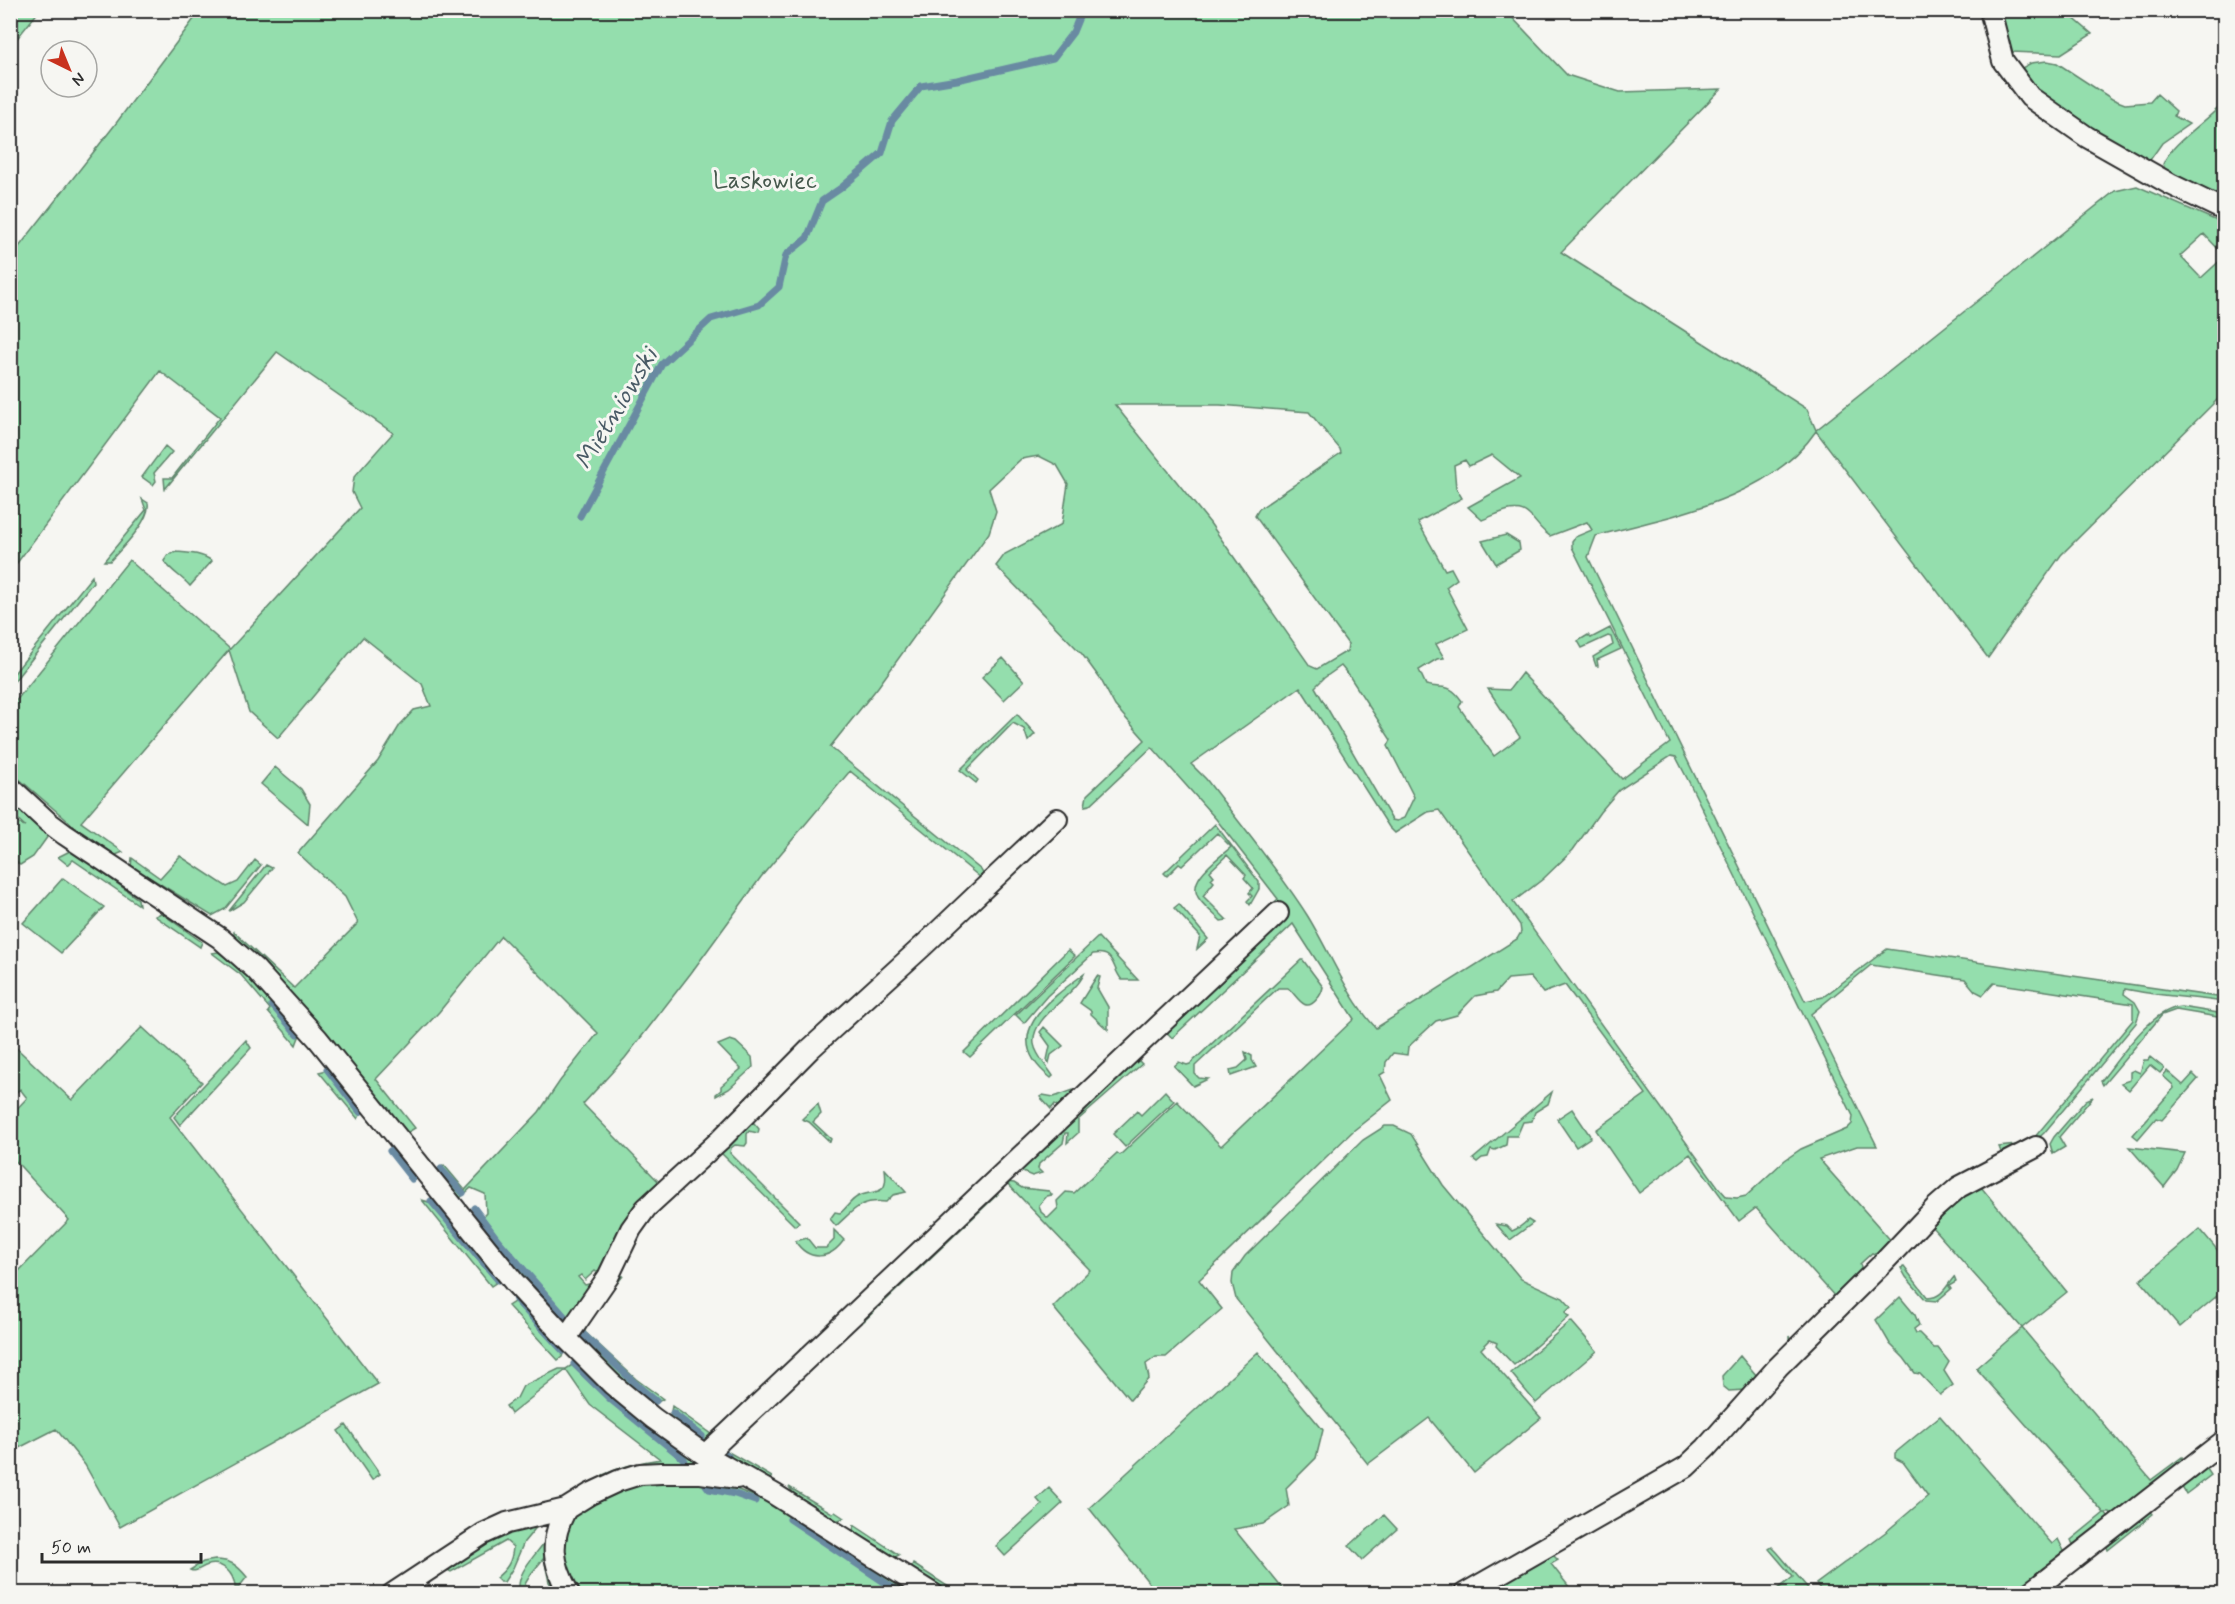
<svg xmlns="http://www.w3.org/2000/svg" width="2235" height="1604" font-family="Mynerve,sans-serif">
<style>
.green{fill:#94dead;stroke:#60846c;stroke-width:1.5;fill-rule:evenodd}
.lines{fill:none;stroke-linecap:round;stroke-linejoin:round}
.stream{stroke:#698aa2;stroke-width:7}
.street-casing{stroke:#2b2b2b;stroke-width:24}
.street{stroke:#f6f6f2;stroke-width:20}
.labels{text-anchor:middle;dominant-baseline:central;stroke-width:6;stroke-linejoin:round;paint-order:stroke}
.park-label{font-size:24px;fill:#45584c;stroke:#f6f6f2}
.water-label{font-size:26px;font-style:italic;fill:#4a5b66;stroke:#f6f6f2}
</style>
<rect width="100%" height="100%" fill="#f6f6f2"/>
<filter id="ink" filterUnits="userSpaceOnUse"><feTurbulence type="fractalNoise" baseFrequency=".0167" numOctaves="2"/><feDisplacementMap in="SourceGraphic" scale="12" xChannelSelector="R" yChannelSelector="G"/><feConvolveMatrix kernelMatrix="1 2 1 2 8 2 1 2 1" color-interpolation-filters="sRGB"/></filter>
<g filter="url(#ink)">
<!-- green -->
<path class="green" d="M 11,10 L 39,11 L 11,46 L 10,11 Z
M 200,11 L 1506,11 L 1567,75 L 1620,92 L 1721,89 L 1561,252 L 1807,409 L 1816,430 L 2115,191 L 2137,186 L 2224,224 L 2224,255 L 2204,234 L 2180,256 L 2201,278 L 2224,257 L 2224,393 L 2061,555 L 1988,658 L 1816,431 C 1770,499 1670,516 1596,536 L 1588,557 L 1805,1001 L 1823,997 L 1887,949 L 2224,998 L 2224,1002 C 2191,997 2158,996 2125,989 L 2124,994 L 2135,1002 L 2140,1011 L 2136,1023 L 2044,1133 L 2035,1141 L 2009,1155 L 2001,1152 L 1999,1147 L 2025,1144 L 2034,1138 L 2133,1020 L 2133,1004 L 1994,983 L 1983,995 L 1975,991 L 1965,979 L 1871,965 L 1811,1014 L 1877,1146 L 1857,1146 L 1819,1159 L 1893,1243 L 1879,1256 L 1872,1253 L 1860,1264 L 1863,1272 L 1836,1298 L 1756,1208 L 1739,1221 L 1690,1154 L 1639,1193 L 1596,1130 L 1646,1094 L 1565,985 L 1543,993 L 1530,977 L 1508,979 L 1496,992 L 1475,996 L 1457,1015 L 1436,1021 L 1408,1047 L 1407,1055 L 1393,1053 L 1386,1062 L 1385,1072 L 1380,1075 L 1392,1100 L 1353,1131 L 1199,1280 L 1222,1309 L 1166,1357 L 1156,1357 L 1146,1364 L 1149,1378 L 1130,1400 L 1053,1307 L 1090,1270 L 1006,1182 L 1014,1183 L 1022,1188 L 1049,1191 L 1052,1195 L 1047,1196 L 1039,1205 L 1041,1212 L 1048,1218 L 1058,1208 L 1057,1201 L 1066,1192 L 1074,1193 L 1117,1153 L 1120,1155 L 1177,1101 L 1221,1146 L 1354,1019 L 1293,924 L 1172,1038 L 1165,1030 L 1269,912 L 1266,910 L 1278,899 L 1216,819 L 1152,747 L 1090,805 L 1085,806 L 1087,795 L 1145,740 L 1115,706 L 1101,680 L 1082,654 L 996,566 L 1005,554 L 1062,524 L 1068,484 L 1057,465 L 1039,456 L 1021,459 L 989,489 L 996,511 L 989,533 L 878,687 L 830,747 L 981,870 L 986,879 L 900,960 L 896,956 L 981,878 L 850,771 L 761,877 L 691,973 L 625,1058 L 583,1104 L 659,1182 L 670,1172 L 670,1175 L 600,1275 L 595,1271 L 585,1280 L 581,1275 L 578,1277 L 585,1285 L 592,1283 L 599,1277 L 569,1319 L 563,1321 L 560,1319 L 476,1224 L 486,1213 L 485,1194 L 471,1188 L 459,1199 L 436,1172 L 444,1165 L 465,1190 L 539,1112 L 560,1081 L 598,1033 L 501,936 L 439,1012 L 376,1079 L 415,1128 L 405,1134 L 354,1069 L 282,983 L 234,937 L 234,932 L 294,988 L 358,923 L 345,897 L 298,853 L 378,761 L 400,725 L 414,710 L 431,706 L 422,684 L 363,637 L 278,738 L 249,712 L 229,650 L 81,822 L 123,852 L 116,855 L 76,828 L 11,772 L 11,707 L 129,560 L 230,649 L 360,508 L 352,492 L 354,477 L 393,433 L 277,352 L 165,489 L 164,478 L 172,478 L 220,417 L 160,371 L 11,571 L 10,348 L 12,345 L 10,343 L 11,257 L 114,126 ZM 1115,405 L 1220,405 L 1309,412 L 1340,449 L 1341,453 L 1259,509 L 1255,516 L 1348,644 L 1347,651 L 1317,669 L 1310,666 L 1210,523 ZM 1492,455 L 1520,478 L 1468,507 L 1482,520 C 1496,515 1517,502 1529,515 C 1537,522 1539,529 1550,536 L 1587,522 L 1592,530 L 1575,537 L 1572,541 L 1572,547 L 1670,743 L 1622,779 L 1522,673 L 1509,690 L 1488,689 L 1520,737 L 1494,756 L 1459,707 L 1462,701 C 1449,682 1444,690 1426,685 L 1419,670 L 1437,659 L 1444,658 L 1436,644 L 1468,629 L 1446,587 L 1457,579 L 1451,568 L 1445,570 L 1418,522 L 1462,498 L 1456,488 L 1454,465 L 1465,460 L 1469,466 ZM 1341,666 L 1350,677 L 1391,740 L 1388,746 L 1414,797 L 1404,818 L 1397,821 L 1392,820 L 1315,687 L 1324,678 ZM 1300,687 L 1389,827 L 1395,833 L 1428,812 L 1439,810 L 1520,925 L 1521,932 L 1517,939 L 1376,1028 C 1346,996 1330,952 1307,915 C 1277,868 1240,824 1206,779 L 1191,764 ZM 1671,756 L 1676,757 L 1689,782 L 1853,1116 L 1852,1124 L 1847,1129 L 1801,1149 L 1785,1160 L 1746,1196 L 1737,1198 L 1727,1197 L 1719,1188 L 1513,902 L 1543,879 L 1573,850 L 1600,812 L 1619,790 Z
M 2001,11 L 2065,11 L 2092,34 L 2061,54 L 2011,52 L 2007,44 Z
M 2047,61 L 2057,63 L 2112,99 L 2125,104 L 2150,102 L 2157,94 L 2176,111 L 2174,116 L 2189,124 L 2162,143 L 2150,160 C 2112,140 2041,107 2020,69 L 2031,63 Z
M 2224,102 L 2224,187 L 2214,194 L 2165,169 L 2163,164 C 2171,143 2208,121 2224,102 Z
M 165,446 L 172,452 L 154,473 L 156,481 L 153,485 L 142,477 Z
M 142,499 L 148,503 C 151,520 122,548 110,561 L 104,561 L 146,510 Z
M 1506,535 L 1519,543 L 1520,550 L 1496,564 L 1482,541 Z
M 176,552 C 189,553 201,553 212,561 L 190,586 C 182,577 171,571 164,561 L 168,555 Z
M 92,576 L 93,582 L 11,685 L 11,677 Z
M 1610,628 L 1621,649 L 1597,660 L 1598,666 L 1596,666 L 1593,657 L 1613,645 L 1611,637 L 1608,636 L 1582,648 L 1578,641 L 1588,635 L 1591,638 Z
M 1003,658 L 1024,681 L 1004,700 L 982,677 Z
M 1017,714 L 1035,734 L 1028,741 L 1024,729 L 1013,723 L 967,770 L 978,780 L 976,783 L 960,770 Z
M 275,767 L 301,789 L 310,804 L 308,824 L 261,784 Z
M 11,799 L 48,836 L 33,857 L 20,865 L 11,858 L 11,820 L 25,826 L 11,813 Z
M 1215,824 L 1259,882 L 1259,889 L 1250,905 L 1247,901 L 1252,896 L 1249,893 L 1253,888 L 1244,878 L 1246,875 L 1227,855 L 1210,871 L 1214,876 L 1211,879 L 1214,882 L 1203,896 L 1227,920 L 1221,921 C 1214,914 1206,908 1200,900 C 1184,880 1218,859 1231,847 L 1217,833 L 1182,866 L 1179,864 L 1167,876 L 1164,873 Z
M 72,850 L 138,899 L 139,905 L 73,860 L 68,865 L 58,857 Z
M 180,856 L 227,887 L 238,882 L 255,860 L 261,865 L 225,909 L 212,916 L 131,866 L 132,858 L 160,878 Z
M 266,865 L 272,868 L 244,902 L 229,911 Z
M 63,878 L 104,907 L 61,953 L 23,923 Z
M 1179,904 L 1208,939 L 1197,949 L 1200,936 L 1174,908 Z
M 161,913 L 202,942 L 200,947 L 155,916 Z
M 1098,937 L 1138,980 L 1122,980 C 1111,968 1116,950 1093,954 L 1047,996 L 1024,1023 L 1016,1015 Z
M 1068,950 L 1075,956 L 970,1057 L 964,1052 Z
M 218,952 L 246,973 L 301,1032 L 296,1045 L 268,1012 L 270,1009 L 241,975 L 212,953 Z
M 1301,960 L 1303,960 L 1323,987 C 1322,992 1321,995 1317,999 C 1304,1015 1297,995 1288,988 L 1278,988 L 1195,1066 L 1195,1074 L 1199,1078 L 1208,1079 L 1193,1086 L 1174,1066 L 1179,1062 L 1187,1065 L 1190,1064 Z
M 1084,974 C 1074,997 1030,1017 1034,1044 C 1036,1056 1047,1066 1053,1076 L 1051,1078 C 998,1037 1047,1001 1084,974 Z
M 1097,976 L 1100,977 L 1097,988 L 1108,1007 L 1108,1030 L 1091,1014 L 1091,1011 L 1080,1003 Z
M 2181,1007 L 2224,1014 L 2224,1018 L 2176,1010 L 2162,1015 L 2103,1085 L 2101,1081 C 2119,1059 2152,1008 2181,1007 Z
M 142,1027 L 202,1082 L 170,1117 L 378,1384 L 120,1527 L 85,1465 L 56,1429 L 11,1452 L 11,1279 L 69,1220 L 11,1156 L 11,1115 L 27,1098 L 20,1089 L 11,1097 L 10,1042 L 72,1100 Z
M 1044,1027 L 1063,1046 L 1051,1055 L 1049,1063 L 1047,1060 L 1050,1046 L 1040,1032 Z
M 246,1040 L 251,1048 L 180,1125 L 174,1117 Z
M 730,1040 L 736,1042 L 752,1057 L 753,1067 L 729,1089 L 716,1096 L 716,1094 L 721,1090 L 721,1086 L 741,1069 L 718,1045 Z
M 1245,1052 L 1252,1056 L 1252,1060 L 1256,1067 L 1231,1076 L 1230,1070 L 1238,1068 L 1247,1060 Z
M 2150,1057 L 2164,1068 L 2160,1073 L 2150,1065 L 2129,1090 L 2121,1083 L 2130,1080 L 2130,1072 L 2134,1070 L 2140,1073 L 2144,1060 L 2148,1060 Z
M 1138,1060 L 1142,1064 L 1078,1120 L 1078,1133 L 1067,1143 L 1068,1133 L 1065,1133 L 1063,1143 L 1039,1164 L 1038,1169 L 1042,1173 L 1032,1176 L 1020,1171 L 1134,1061 Z
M 331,1069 L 363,1110 L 358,1119 L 319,1072 Z
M 2167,1071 L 2183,1085 L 2193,1074 L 2198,1079 L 2162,1120 L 2156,1118 L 2138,1139 L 2133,1135 L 2174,1088 L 2173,1085 L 2163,1076 Z
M 1073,1090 L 1075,1092 L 1058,1107 L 1055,1104 L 1051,1109 L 1040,1097 L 1043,1095 L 1054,1097 Z
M 1165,1091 L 1174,1101 L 1125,1147 L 1113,1134 L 1137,1111 L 1141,1115 Z
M 1552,1092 L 1548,1104 L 1535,1112 L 1532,1121 L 1523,1122 L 1517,1136 L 1507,1136 L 1506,1145 L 1495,1150 L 1491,1149 L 1488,1157 L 1482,1158 L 1477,1162 L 1473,1159 Z
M 2093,1097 L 2059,1137 L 2065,1147 L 2053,1154 L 2050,1144 L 2054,1137 L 2086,1100 Z
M 818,1104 L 821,1114 L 813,1122 L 831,1139 L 830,1142 L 809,1122 L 802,1119 Z
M 1572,1109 L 1591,1137 L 1576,1147 L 1557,1119 Z
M 754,1123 L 759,1129 L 758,1133 L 749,1131 L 747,1134 L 747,1143 L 745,1146 L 735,1145 L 731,1148 L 730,1153 L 799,1222 L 795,1226 L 719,1151 L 747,1124 Z
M 1385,1126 L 1394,1126 L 1411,1134 L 1443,1185 L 1521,1279 L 1563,1298 L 1571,1307 L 1565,1313 L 1569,1317 L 1514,1365 L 1496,1346 L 1497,1343 L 1490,1340 L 1481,1349 L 1541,1418 L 1474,1473 L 1429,1418 L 1368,1464 L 1236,1299 L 1232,1283 L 1233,1273 L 1245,1256 L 1363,1140 Z
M 2129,1147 L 2185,1153 L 2177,1170 L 2164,1187 Z
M 885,1169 L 906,1192 L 893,1195 L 886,1202 C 860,1199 854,1210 836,1226 L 830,1219 L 835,1212 L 840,1213 C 846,1209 850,1201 857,1197 C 874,1188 889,1199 885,1169 Z
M 2004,1169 L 2008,1174 L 1981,1187 L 2067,1292 L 2022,1328 L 2151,1480 L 2182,1457 L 2183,1461 L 2114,1520 L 2110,1513 L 2105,1513 L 2112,1522 L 2074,1547 L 2071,1540 L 2104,1513 L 1976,1368 L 2022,1328 L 1932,1227 L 1950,1209 L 1947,1204 Z
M 996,1192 L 998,1194 L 863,1322 L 861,1320 L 725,1450 L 772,1477 L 768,1480 L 724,1455 L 726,1444 Z
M 422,1200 L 439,1205 L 499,1276 L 497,1282 L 491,1286 Z
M 1528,1220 L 1533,1223 L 1510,1240 L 1496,1224 L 1507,1226 L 1512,1231 C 1517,1229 1524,1224 1528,1220 Z
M 2200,1229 L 2224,1258 L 2224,1290 L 2180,1327 L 2140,1280 Z
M 834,1230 L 844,1240 C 830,1260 809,1262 795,1241 L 807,1238 L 815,1248 L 826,1248 L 834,1240 Z
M 1904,1267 L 1928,1298 C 1943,1297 1946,1286 1954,1277 L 1956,1282 L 1949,1286 L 1951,1289 L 1937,1301 L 1926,1300 L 1906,1277 L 1901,1268 Z
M 620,1275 L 623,1276 L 587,1322 L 585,1332 L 636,1379 L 663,1399 L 653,1405 L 606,1364 L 581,1337 L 581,1328 Z
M 1900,1297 L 1915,1315 L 1919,1325 L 1914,1329 L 1916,1333 L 1919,1333 L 1934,1348 L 1938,1348 L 1949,1362 L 1944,1371 L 1953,1385 L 1940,1395 L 1920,1374 L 1915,1373 L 1904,1358 L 1890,1344 L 1876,1320 Z
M 520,1298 L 565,1347 L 562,1357 L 558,1360 L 508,1306 Z
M 1571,1321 L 1597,1351 L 1536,1403 L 1511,1373 Z
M 826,1328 L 710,1439 L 699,1439 L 671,1420 L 670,1416 L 672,1406 L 711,1434 Z
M 1789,1336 L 1791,1343 L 1745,1390 L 1729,1391 L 1723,1386 L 1722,1376 L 1740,1356 L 1757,1376 L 1789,1341 Z
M 1258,1352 L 1323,1430 L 1316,1458 L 1286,1488 L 1289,1506 L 1263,1524 L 1234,1529 L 1286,1593 L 1157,1593 L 1089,1508 Z
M 577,1362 L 694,1458 L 695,1461 L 692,1465 L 604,1477 L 603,1475 C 622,1466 640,1462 660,1459 L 590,1405 L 566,1370 L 511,1414 L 506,1406 L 517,1398 L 523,1386 L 559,1369 L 566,1369 Z
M 1940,1416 L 2052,1544 L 2058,1539 L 2065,1553 L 2019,1593 L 1824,1594 L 1816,1584 L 1887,1531 L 1928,1496 L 1903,1462 L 1895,1458 L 1895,1453 Z
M 346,1425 L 380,1474 L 372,1480 L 338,1431 Z
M 2205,1466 L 2211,1475 L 2186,1494 L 2180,1484 Z
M 707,1482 L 726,1485 L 766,1501 L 915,1593 L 575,1593 L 561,1559 L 565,1526 L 575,1512 L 628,1484 Z
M 789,1487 L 832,1513 L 835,1512 L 844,1518 L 836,1521 L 795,1495 Z
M 1049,1488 L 1063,1503 L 1005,1556 L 996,1546 L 1042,1505 L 1037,1499 Z
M 2147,1507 L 2153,1514 L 2108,1550 L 2107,1547 L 2128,1530 L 2140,1512 Z
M 1384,1515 L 1397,1529 L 1362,1560 L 1349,1546 Z
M 539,1524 L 524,1542 L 513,1568 L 504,1582 L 500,1582 L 496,1578 C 507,1569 512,1562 513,1547 L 506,1541 L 451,1572 L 446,1569 L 423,1584 L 431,1593 L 402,1594 L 492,1535 Z
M 854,1525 L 899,1555 L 895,1557 L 891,1556 L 853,1532 Z
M 546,1540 L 563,1593 L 556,1593 L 549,1582 L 544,1558 L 531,1574 L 525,1584 L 530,1593 L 520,1593 C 514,1574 536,1555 546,1540 Z
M 1772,1547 L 1777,1552 L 1812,1593 L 1773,1593 L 1793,1577 L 1769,1549 Z
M 1549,1551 L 1558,1560 L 1551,1564 L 1574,1593 L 1478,1594 Z
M 215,1560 C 231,1560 237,1565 247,1577 L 239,1587 L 235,1587 C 234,1573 222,1561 208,1565 C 200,1567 197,1573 190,1570 L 203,1562 Z
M 913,1564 L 958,1593 L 948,1593 L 911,1569 Z"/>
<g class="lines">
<!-- stream -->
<path class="stream" d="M 580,516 L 662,364 L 711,319 L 759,305 L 779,287 L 786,255 L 807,238 L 822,201 L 841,188 L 882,153 L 892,121 L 921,86 L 957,80 L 1053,58 L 1073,32 L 1082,10
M 272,1005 L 297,1034
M 327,1069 L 360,1112
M 390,1151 L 412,1179
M 441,1169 L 463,1193
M 431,1201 L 498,1280
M 474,1208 L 498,1240 L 566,1318
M 516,1300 L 563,1351
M 584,1335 L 639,1387 L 656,1401
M 574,1364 L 610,1399 L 684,1459
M 673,1413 L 702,1436
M 725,1453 L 728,1456
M 706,1485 L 709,1489 L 735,1494 L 755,1501
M 790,1519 L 902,1594"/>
<defs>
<path id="street" d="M 1990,10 L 2003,61 L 2030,97 L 2087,137 L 2170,184 L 2224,210
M 10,787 L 48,822 L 64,834 L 220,938 L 255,969 L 318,1039 L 514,1282 L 566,1338 L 612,1384 L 653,1418 L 705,1455 L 774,1494 L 933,1594
M 566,1338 L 608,1277 L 631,1229 L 646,1208 L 720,1140 L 810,1049 L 923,946 L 1057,819
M 705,1455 L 1278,913
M 566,1509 C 549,1541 552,1562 569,1594
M 392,1594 L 483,1534 L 507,1523 L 566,1509 L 590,1494 L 618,1481 L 640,1474 L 661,1473 L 701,1473 L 737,1478
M 1464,1594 L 1686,1467 L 1706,1448 L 1778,1367 L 1883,1263 L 1935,1208 L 1959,1187 L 2036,1147
M 2028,1594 L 2224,1441"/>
</defs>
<!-- street casing -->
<use href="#street" class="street-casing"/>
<!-- street -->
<use href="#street" class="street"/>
</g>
</g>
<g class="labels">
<!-- park labels -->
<g class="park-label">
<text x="765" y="181">Laskowiec</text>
</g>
<!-- water labels -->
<g class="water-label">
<text transform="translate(617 409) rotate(-59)">Mietniowski</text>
</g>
</g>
<!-- margin -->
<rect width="2235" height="1604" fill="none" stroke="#f6f6f2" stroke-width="36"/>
<rect x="18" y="18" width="2199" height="1568" fill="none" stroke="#2b2b2b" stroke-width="2" filter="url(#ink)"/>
<!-- north arrow -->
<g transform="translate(69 69) rotate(137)"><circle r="28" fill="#f6f6f2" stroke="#a5a5a2" stroke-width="1.5"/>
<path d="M0-4.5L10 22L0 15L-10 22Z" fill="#c8321e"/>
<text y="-9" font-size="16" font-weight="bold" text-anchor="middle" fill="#2b2b2b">N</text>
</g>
<!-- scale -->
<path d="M42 1553v9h159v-9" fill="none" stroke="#2b2b2b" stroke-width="3"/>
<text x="51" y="1553" font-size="18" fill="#2b2b2b" stroke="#f6f6f2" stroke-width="4.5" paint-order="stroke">50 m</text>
</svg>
